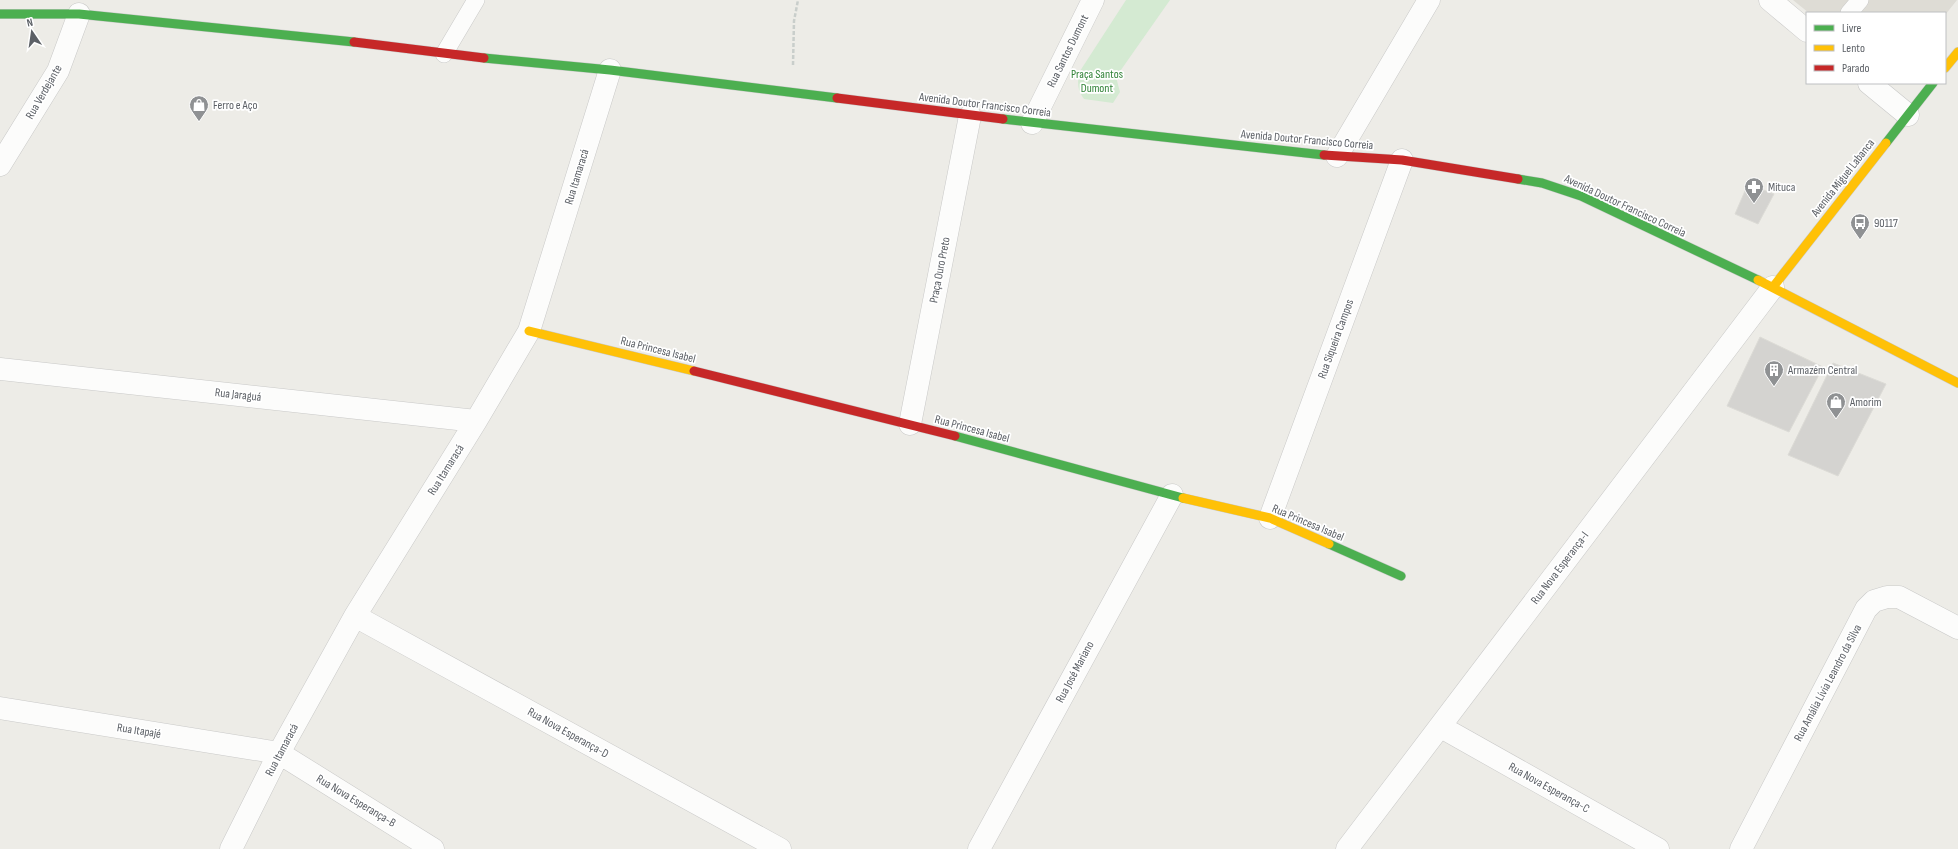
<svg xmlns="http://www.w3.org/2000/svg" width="1958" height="849" font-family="'Sofia Sans Condensed',sans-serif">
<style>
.education{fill:#dedcd5}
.green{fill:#d4ead2}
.building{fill:#d4d3d0;stroke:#dcdbd6}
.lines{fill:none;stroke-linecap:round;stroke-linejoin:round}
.lane-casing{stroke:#c9c9c8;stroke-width:18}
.street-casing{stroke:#c9c9c8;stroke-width:23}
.fast-casing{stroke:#c9cac9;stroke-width:10}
.slow-casing{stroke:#c9cac9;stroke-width:10}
.jam-casing{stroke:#c9cac9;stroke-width:10}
.path{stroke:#c9cecb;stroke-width:2.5;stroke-dasharray:4 2;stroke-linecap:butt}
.lane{stroke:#fcfcfb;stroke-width:17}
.street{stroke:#fcfcfb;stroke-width:22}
.fast{stroke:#4caf50;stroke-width:9}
.slow{stroke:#ffc107;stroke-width:9}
.jam{stroke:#c62828;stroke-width:9}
.labels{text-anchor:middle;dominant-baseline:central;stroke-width:3.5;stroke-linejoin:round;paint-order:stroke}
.street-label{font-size:12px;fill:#5c6066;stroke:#fff}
.park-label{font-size:12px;fill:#2f8236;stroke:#fff}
.poi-label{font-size:12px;fill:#5c6066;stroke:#fff;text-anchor:start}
</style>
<rect width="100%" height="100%" fill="#edece7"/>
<!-- education -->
<path class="education" d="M 1793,0 L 1957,0 L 1945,15 L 1945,13 L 1809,13 Z"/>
<!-- green -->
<path class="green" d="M 1126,0 L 1170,0 L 1116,77 L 1120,92 L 1113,103 L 1084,99 C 1077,89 1077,82 1080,71 Z"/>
<!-- building -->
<path class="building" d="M 1748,184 L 1774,194 L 1758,224 L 1735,214 Z
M 1760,337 L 1823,367 L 1789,432 L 1727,406 Z
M 1833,363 L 1886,384 L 1838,476 L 1788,455 Z"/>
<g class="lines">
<defs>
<path id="lane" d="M 1849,13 L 1860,0
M 444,54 L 476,0"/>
<path id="street" d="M 1770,0 L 1807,31
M 1869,83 L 1908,115
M 1032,123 L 1093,0
M 1337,156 L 1429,0
M 0,165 L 58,71 L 79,14
M 0,369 L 476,421
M 910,424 L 970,116
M 1270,518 L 1402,160
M 355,616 L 780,849
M 0,708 L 279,753 L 433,849
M 1441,727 L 1658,849
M 231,849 L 279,753 L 355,616 L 476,421 L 529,331 L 610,70
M 979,849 L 1172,495
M 1347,849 L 1773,287
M 1741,849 L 1866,609 L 1874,601 L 1887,597 L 1899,597 L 1958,628"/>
<path id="fast" d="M 0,14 L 79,14 L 354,42
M 484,58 L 610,70 L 837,98
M 1003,119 L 1324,155
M 1886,143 L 1933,83
M 1518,179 L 1542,183 L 1581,196 L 1758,280
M 955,436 L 1183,498
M 1329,544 L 1401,576"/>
<path id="slow" d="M 1945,68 L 1958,52
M 1758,280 L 1958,383
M 1773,287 L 1886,143
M 529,331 L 694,371
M 1183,498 L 1270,518 L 1329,544"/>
<path id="jam" d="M 354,42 L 484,58
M 837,98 L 1003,119
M 1324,155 L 1402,160 L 1518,179
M 694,371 L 955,436"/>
</defs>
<!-- lane casing -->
<use href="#lane" class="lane-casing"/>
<!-- street casing -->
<use href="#street" class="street-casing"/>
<!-- fast casing -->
<use href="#fast" class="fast-casing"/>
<!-- slow casing -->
<use href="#slow" class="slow-casing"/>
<!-- jam casing -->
<use href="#jam" class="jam-casing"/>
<!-- path -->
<path class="path" d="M 793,65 L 794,21 L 798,0"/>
<!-- lane -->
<use href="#lane" class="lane"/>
<!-- street -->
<use href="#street" class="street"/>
<!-- fast -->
<use href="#fast" class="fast"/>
<!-- slow -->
<use href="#slow" class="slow"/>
<!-- jam -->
<use href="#jam" class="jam"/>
</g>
<!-- icons -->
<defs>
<symbol id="shop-pin" viewBox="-11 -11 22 30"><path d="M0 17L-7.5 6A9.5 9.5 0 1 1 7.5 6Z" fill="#8f9193" stroke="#fff"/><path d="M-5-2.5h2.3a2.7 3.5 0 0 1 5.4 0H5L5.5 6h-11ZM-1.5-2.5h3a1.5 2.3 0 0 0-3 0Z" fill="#fff"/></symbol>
<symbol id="pharmacy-pin" viewBox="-11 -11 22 30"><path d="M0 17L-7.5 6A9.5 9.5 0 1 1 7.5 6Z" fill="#8f9193" stroke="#fff"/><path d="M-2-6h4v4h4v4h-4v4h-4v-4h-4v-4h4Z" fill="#fff"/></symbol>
<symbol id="bus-pin" viewBox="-11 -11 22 30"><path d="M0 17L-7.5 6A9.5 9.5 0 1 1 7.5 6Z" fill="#8f9193" stroke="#fff"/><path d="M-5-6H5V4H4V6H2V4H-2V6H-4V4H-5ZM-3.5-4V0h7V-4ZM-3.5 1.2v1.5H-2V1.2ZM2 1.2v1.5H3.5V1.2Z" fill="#fff"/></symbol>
<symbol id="building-pin" viewBox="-11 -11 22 30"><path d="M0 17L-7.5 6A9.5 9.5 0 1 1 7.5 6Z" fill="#8f9193" stroke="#fff"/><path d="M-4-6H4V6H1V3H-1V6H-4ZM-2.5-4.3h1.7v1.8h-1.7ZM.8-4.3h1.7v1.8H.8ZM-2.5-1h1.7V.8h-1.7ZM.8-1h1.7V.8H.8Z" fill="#fff"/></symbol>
</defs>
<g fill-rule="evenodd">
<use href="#shop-pin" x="188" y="94" width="22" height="30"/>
<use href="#pharmacy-pin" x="1743" y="176" width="22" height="30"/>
<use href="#bus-pin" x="1849" y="212" width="22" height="30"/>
<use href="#building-pin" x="1763" y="359" width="22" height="30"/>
<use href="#shop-pin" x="1825" y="391" width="22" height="30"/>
</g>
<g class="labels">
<!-- street labels -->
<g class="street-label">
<text transform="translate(1068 51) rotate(-64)">Rua Santos Dumont</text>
<text transform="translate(44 92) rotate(-60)">Rua Verdejante</text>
<text transform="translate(985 105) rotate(7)">Avenida Doutor Francisco Correia</text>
<text transform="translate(1307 140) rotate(5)">Avenida Doutor Francisco Correia</text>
<text transform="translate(577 177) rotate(-73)">Rua Itamaracá</text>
<text transform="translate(1843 178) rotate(-52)">Avenida Miguel Labanca</text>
<text transform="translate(1625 206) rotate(25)">Avenida Doutor Francisco Correia</text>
<text transform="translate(940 270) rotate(-79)">Praça Ouro Preto</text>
<text transform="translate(1336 339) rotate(-70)">Rua Siqueira Campos</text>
<text transform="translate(658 350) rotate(14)">Rua Princesa Isabel</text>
<text transform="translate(238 395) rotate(6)">Rua Jaraguá</text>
<text transform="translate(972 429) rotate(15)">Rua Princesa Isabel</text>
<text transform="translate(446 470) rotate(-58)">Rua Itamaracá</text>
<text transform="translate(1308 523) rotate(23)">Rua Princesa Isabel</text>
<text transform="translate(1560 568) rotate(-53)">Rua Nova Esperança-I</text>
<text transform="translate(1075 672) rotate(-62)">Rua José Mariano</text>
<text transform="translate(1828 683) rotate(-62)">Rua Amália Lívia Leandro da Silva</text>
<text transform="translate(139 731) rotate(9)">Rua Itapajé</text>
<text transform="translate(568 733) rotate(29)">Rua Nova Esperança-D</text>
<text transform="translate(282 750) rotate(-62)">Rua Itamaracá</text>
<text transform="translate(1549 788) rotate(29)">Rua Nova Esperança-C</text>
<text transform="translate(356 801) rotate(31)">Rua Nova Esperança-B</text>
</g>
<!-- park labels -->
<g class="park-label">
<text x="1097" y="74">Praça Santos<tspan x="1097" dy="14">Dumont</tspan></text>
</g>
<!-- poi labels -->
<g class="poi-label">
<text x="213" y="105">Ferro e Aço</text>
<text x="1768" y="187">Mituca</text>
<text x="1874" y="223">90117</text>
<text x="1788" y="370">Armazém Central</text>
<text x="1850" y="402">Amorim</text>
</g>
</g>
<!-- legend -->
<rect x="1806" y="12" width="140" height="72" fill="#ffffff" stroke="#bebfc2"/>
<rect x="1814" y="25" width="20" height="6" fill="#4caf50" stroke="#bebfc2"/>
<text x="1842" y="32" font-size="12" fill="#5c6066">Livre</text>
<rect x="1814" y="45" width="20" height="6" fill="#ffc107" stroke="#bebfc2"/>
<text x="1842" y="52" font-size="12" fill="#5c6066">Lento</text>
<rect x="1814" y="65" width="20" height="6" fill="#c62828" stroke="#bebfc2"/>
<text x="1842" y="72" font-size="12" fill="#5c6066">Parado</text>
<!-- north arrow -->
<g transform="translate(32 32) rotate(347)" stroke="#ffffff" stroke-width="3" paint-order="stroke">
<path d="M0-3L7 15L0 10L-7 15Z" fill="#5c6066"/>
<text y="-6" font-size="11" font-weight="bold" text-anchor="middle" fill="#5c6066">N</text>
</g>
</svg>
